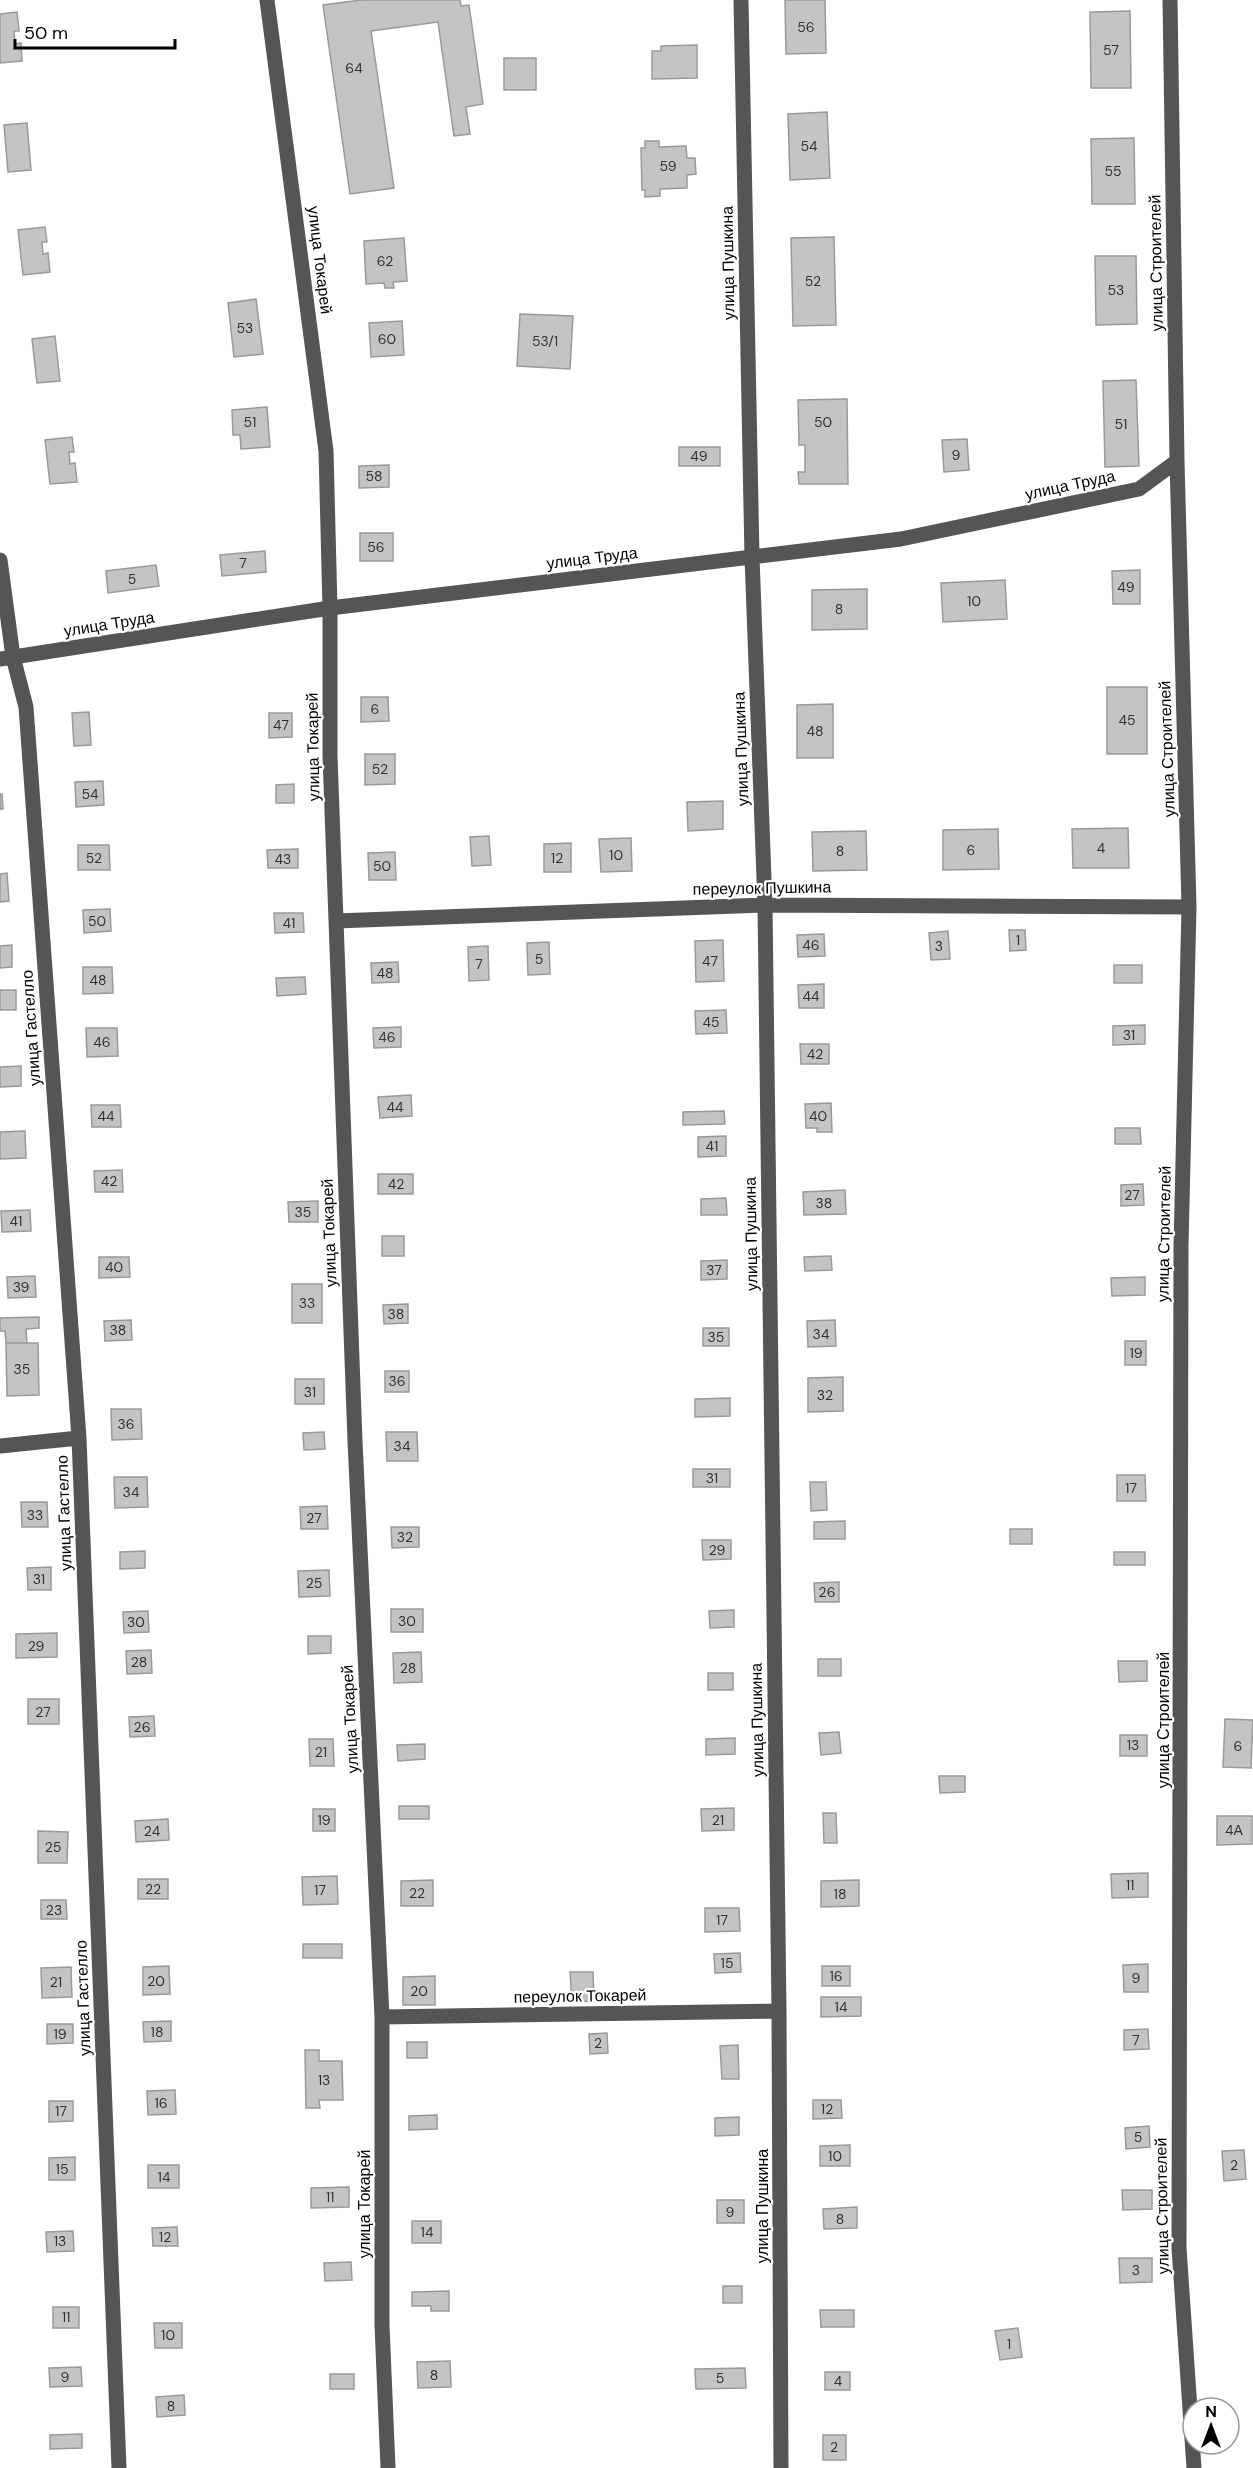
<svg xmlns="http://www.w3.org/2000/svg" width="1253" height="2468" font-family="'DM Sans',sans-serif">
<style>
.building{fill:#c4c4c4;stroke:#999;stroke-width:1.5}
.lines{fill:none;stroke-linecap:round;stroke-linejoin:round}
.minor{stroke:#555;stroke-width:15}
.labels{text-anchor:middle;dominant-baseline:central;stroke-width:4.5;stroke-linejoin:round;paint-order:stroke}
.number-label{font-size:14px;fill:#313131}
.street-label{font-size:16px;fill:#000;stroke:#fff}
</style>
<rect width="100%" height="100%" fill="#fff"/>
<!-- building -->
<path class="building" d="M 361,0 L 460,0 L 461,6 L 469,5 L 483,104 L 466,107 L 470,134 L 454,136 L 438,22 L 371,31 L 394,188 L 350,194 L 323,5 Z
M 785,0 L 825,0 L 826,53 L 786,54 Z
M 1130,11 L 1131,88 L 1091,88 L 1090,12 Z
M 17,12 L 19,31 L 14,31 L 15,44 L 21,43 L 22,61 L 0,63 L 0,14 Z
M 697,45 L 697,78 L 652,79 L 652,51 L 661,51 L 661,46 Z
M 504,58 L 536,58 L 536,90 L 504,90 Z
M 827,112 L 830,178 L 790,180 L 788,114 Z
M 27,123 L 31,170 L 8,172 L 4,125 Z
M 1134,138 L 1135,204 L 1092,204 L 1091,139 Z
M 645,141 L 659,141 L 659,147 L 686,146 L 687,158 L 695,158 L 696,174 L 687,175 L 687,188 L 660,189 L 660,196 L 645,197 L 645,190 L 642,190 L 641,148 L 645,148 Z
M 45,227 L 47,242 L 42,242 L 43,254 L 48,253 L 50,272 L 23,275 L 18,230 Z
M 834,237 L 836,325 L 793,326 L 791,238 Z
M 404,238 L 407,281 L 393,282 L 394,288 L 385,288 L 384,283 L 366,284 L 364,241 Z
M 1095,256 L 1136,256 L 1137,324 L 1096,325 Z
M 256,299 L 263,354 L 234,357 L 228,303 Z
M 520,314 L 573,316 L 570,369 L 517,366 Z
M 402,321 L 404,355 L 371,357 L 369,323 Z
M 55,336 L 60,381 L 37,383 L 32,339 Z
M 1136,380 L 1139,466 L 1105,467 L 1103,381 Z
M 847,399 L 848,484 L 799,484 L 798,472 L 805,472 L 805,445 L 799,445 L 798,400 Z
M 267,407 L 270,447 L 241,449 L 240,435 L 233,435 L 232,410 Z
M 72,437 L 74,452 L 69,452 L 70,464 L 75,463 L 77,482 L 50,484 L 45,440 Z
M 967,439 L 969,470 L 944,472 L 942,440 Z
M 679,447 L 720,447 L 720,466 L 679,466 Z
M 389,465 L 389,487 L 359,488 L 359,466 Z
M 360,533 L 393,533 L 393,561 L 360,561 Z
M 265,551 L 266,572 L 222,576 L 220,555 Z
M 156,565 L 159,586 L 108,593 L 106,571 Z
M 1140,570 L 1140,604 L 1113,604 L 1112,571 Z
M 1005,580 L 1007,619 L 943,622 L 941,583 Z
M 867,589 L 867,629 L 812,630 L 812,590 Z
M 1107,687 L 1147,687 L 1147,754 L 1107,754 Z
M 361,697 L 388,697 L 389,721 L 361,722 Z
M 833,704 L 833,758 L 797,758 L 797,705 Z
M 89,712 L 91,745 L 74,746 L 72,713 Z
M 269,713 L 292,713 L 292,737 L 269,738 Z
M 365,754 L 395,754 L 395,784 L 365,785 Z
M 103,781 L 104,805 L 76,807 L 75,782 Z
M 294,784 L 294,803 L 276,803 L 276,785 Z
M 0,794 L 2,794 L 3,809 L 0,809 Z
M 723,801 L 723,829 L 688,831 L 687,802 Z
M 1128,828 L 1129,868 L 1073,868 L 1072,829 Z
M 998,829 L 999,869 L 943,870 L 943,830 Z
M 866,831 L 867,870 L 813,871 L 812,832 Z
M 489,836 L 491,865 L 472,866 L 470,837 Z
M 631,838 L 632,871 L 601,872 L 599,839 Z
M 571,843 L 571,872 L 544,872 L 544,844 Z
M 78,845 L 109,845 L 110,870 L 78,870 Z
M 298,849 L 298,868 L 268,868 L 267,850 Z
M 395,852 L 396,880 L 369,880 L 368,853 Z
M 7,873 L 9,901 L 0,902 L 0,874 Z
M 110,909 L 111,931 L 84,933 L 83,910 Z
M 274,913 L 303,913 L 304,932 L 275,933 Z
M 1009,930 L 1025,930 L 1026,950 L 1010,951 Z
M 948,931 L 950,959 L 931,960 L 929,933 Z
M 824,934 L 825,956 L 798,957 L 797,935 Z
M 723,940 L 724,981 L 696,982 L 695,941 Z
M 549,942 L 550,974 L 528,975 L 527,943 Z
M 12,945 L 12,967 L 0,968 L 0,946 Z
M 488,946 L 489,980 L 469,981 L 468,947 Z
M 398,962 L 399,982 L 372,983 L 371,963 Z
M 1114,965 L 1142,965 L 1142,983 L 1114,983 Z
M 83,967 L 112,967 L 113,993 L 83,994 Z
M 305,977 L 306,994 L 277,996 L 276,978 Z
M 824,984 L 824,1008 L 799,1008 L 798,985 Z
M 0,990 L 16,990 L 16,1010 L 0,1010 Z
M 726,1010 L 727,1033 L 696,1034 L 695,1011 Z
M 1145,1025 L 1145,1044 L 1113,1045 L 1113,1026 Z
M 401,1027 L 401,1047 L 374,1048 L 373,1028 Z
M 86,1028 L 117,1028 L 118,1056 L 87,1057 Z
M 800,1044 L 829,1044 L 829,1064 L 801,1064 Z
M 21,1066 L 21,1086 L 0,1087 L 0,1067 Z
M 411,1095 L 412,1116 L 380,1118 L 378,1097 Z
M 831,1103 L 832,1132 L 817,1132 L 817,1128 L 806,1128 L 805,1104 Z
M 91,1105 L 120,1105 L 121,1127 L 92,1127 Z
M 724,1111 L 725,1124 L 683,1125 L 683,1112 Z
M 1115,1128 L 1140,1128 L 1141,1144 L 1115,1144 Z
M 25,1131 L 26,1158 L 0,1159 L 0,1132 Z
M 726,1136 L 726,1156 L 698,1157 L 698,1137 Z
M 122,1170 L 123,1192 L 95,1192 L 94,1171 Z
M 378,1174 L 413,1174 L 413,1194 L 378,1194 Z
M 1143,1184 L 1144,1205 L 1121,1206 L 1121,1185 Z
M 845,1190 L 846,1214 L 804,1215 L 803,1192 Z
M 726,1198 L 727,1215 L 701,1215 L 701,1199 Z
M 318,1201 L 318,1222 L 289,1222 L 288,1202 Z
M 30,1210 L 31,1231 L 2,1232 L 1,1211 Z
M 382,1236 L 404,1236 L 404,1256 L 382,1256 Z
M 831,1256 L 832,1270 L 805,1271 L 804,1257 Z
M 99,1257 L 129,1257 L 130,1277 L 99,1278 Z
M 727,1260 L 727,1279 L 701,1280 L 701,1261 Z
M 35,1276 L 36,1297 L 8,1298 L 7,1277 Z
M 1145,1277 L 1145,1295 L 1112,1296 L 1111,1278 Z
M 292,1284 L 322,1284 L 322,1323 L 292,1323 Z
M 408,1304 L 408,1323 L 384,1324 L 383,1305 Z
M 39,1317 L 39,1328 L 26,1329 L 27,1343 L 6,1343 L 5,1331 L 0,1331 L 0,1318 Z
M 131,1320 L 132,1340 L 105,1341 L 104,1321 Z
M 835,1320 L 836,1346 L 808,1347 L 807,1321 Z
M 703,1328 L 729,1328 L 729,1346 L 703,1346 Z
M 1125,1341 L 1146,1341 L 1146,1365 L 1125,1365 Z
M 6,1343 L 38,1343 L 39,1395 L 7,1396 Z
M 385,1371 L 409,1371 L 409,1392 L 385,1392 Z
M 843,1377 L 843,1411 L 808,1412 L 808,1378 Z
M 295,1379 L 324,1379 L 324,1404 L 295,1404 Z
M 730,1398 L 730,1416 L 695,1417 L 695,1399 Z
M 111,1409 L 141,1409 L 142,1439 L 112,1440 Z
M 324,1432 L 325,1449 L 304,1450 L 303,1433 Z
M 386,1432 L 417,1432 L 418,1461 L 387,1461 Z
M 693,1469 L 730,1469 L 730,1487 L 693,1487 Z
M 1117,1475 L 1145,1475 L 1146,1501 L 1117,1501 Z
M 114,1477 L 147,1477 L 148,1507 L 115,1508 Z
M 810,1482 L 826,1482 L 827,1510 L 811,1511 Z
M 21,1502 L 47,1502 L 48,1527 L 22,1527 Z
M 327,1506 L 328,1529 L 301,1529 L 300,1507 Z
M 845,1521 L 845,1539 L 814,1539 L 814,1522 Z
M 391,1527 L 419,1527 L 419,1547 L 392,1548 Z
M 1010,1529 L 1032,1529 L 1032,1544 L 1010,1544 Z
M 702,1540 L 731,1540 L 731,1559 L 703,1560 Z
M 145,1551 L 145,1568 L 120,1569 L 120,1552 Z
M 1114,1552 L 1145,1552 L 1145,1565 L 1114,1565 Z
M 51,1567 L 51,1590 L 28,1590 L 27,1568 Z
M 329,1570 L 330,1596 L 299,1597 L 298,1571 Z
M 839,1582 L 839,1602 L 815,1602 L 814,1583 Z
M 391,1609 L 423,1609 L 423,1632 L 391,1632 Z
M 734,1610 L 734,1627 L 710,1628 L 709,1611 Z
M 148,1611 L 149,1632 L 124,1633 L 123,1612 Z
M 57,1633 L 57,1657 L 16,1658 L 16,1634 Z
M 308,1636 L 331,1636 L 331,1653 L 308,1654 Z
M 151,1650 L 152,1673 L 127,1674 L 126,1651 Z
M 421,1652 L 422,1682 L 394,1683 L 393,1653 Z
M 818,1659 L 841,1659 L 841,1676 L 818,1676 Z
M 1118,1661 L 1147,1661 L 1147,1681 L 1119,1682 Z
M 708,1673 L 733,1673 L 733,1690 L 708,1690 Z
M 28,1699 L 59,1699 L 59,1724 L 28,1724 Z
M 154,1716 L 155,1736 L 130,1737 L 129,1717 Z
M 1225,1719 L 1253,1720 L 1251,1768 L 1223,1767 Z
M 839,1732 L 841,1753 L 821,1755 L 819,1733 Z
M 1120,1735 L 1147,1735 L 1147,1756 L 1120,1756 Z
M 735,1738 L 735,1754 L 706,1755 L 706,1739 Z
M 309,1739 L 333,1739 L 334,1766 L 310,1766 Z
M 425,1744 L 425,1759 L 398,1761 L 397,1745 Z
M 939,1776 L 965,1776 L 965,1792 L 940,1793 Z
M 399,1806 L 429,1806 L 429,1819 L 399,1819 Z
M 734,1808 L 734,1830 L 702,1831 L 701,1809 Z
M 313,1809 L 335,1809 L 335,1831 L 313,1831 Z
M 823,1813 L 836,1813 L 837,1843 L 824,1843 Z
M 1217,1816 L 1252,1816 L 1252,1844 L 1217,1845 Z
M 168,1819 L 169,1840 L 136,1842 L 135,1821 Z
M 38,1831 L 68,1832 L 67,1863 L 38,1863 Z
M 1148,1873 L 1148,1897 L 1112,1898 L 1111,1874 Z
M 337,1876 L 338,1904 L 303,1905 L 302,1877 Z
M 138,1879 L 168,1879 L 168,1899 L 138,1899 Z
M 433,1880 L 433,1906 L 401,1906 L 401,1881 Z
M 859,1880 L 859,1906 L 821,1907 L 821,1881 Z
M 41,1900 L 66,1900 L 67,1919 L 41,1919 Z
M 705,1908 L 739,1908 L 740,1931 L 705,1932 Z
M 303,1944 L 342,1944 L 342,1958 L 303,1958 Z
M 740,1953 L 741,1972 L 715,1973 L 714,1954 Z
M 1148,1964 L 1148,1992 L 1124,1992 L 1123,1965 Z
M 169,1966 L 170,1994 L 143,1995 L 143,1967 Z
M 822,1966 L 850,1966 L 850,1986 L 822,1986 Z
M 71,1967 L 72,1997 L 42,1998 L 41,1968 Z
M 570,1972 L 593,1972 L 594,2001 L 572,2002 Z
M 435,1976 L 435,2005 L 403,2005 L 403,1977 Z
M 821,1997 L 861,1997 L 861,2016 L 821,2017 Z
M 171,2021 L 171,2041 L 144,2042 L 143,2022 Z
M 47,2024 L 73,2024 L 73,2043 L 47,2044 Z
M 1148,2029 L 1149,2049 L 1124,2050 L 1124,2030 Z
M 607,2033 L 608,2053 L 590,2054 L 589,2034 Z
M 407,2042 L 427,2042 L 427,2058 L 407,2058 Z
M 738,2045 L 739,2079 L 722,2079 L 720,2046 Z
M 305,2050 L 319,2050 L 319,2061 L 342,2061 L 343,2100 L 319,2100 L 320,2108 L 306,2108 Z
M 175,2090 L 176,2114 L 148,2115 L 147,2091 Z
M 813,2100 L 841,2100 L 842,2118 L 813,2119 Z
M 49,2101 L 73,2101 L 73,2121 L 49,2122 Z
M 437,2115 L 437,2129 L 409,2130 L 409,2116 Z
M 739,2117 L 739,2135 L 715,2136 L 715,2118 Z
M 1149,2126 L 1150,2147 L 1126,2149 L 1125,2128 Z
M 850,2145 L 850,2166 L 820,2166 L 820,2146 Z
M 1244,2150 L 1246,2179 L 1224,2181 L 1222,2151 Z
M 75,2157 L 75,2180 L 49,2180 L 49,2158 Z
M 148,2165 L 179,2165 L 179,2188 L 148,2188 Z
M 349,2187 L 349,2207 L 311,2208 L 311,2188 Z
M 1122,2190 L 1152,2190 L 1152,2209 L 1123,2210 Z
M 717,2200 L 744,2200 L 744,2223 L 717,2223 Z
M 857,2207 L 857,2228 L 824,2229 L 823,2209 Z
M 412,2221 L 441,2221 L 441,2243 L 412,2243 Z
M 177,2227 L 178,2246 L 153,2246 L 152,2228 Z
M 73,2231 L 74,2251 L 47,2252 L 46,2232 Z
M 1119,2258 L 1152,2258 L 1152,2282 L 1120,2283 Z
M 351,2262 L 352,2280 L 325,2281 L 324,2263 Z
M 723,2286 L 742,2286 L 742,2303 L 723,2303 Z
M 449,2291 L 449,2311 L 431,2311 L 431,2306 L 412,2306 L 412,2292 Z
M 53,2307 L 79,2307 L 79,2328 L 53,2328 Z
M 820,2310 L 854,2310 L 854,2327 L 821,2327 Z
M 154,2323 L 182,2323 L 182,2348 L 155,2348 Z
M 1018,2328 L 1022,2357 L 1000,2360 L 995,2331 Z
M 450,2361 L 451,2387 L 418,2388 L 417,2362 Z
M 81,2367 L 82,2386 L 50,2387 L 49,2368 Z
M 745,2368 L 746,2388 L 696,2389 L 695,2369 Z
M 825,2372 L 850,2372 L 850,2390 L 825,2390 Z
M 330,2374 L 354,2374 L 354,2389 L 330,2389 Z
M 184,2395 L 185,2415 L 157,2417 L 156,2397 Z
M 82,2434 L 82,2448 L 50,2449 L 50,2435 Z
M 823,2435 L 846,2435 L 846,2460 L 823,2460 Z"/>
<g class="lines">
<!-- minor -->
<path class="minor" d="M 267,0 L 326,451 L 330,608 L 330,756 L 355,1441 L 382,2017 L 382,2325 L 388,2468
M 741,0 L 752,557 L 765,905 L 779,2011 L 781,2468
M 1170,0 L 1177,461 L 1189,907 L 1181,1246 L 1179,2248 L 1194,2468
M 0,560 L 13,657 L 26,707 L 79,1438 L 119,2468
M 0,659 L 330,608 L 901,539 L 1139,489 L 1177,461
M 336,921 L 765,905 L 1189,907
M 0,1446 L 79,1438
M 382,2017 L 779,2011"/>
</g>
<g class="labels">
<!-- number labels -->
<g class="number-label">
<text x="806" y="27">56</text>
<text x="1111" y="50">57</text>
<text x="354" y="68">64</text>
<text x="809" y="146">54</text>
<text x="668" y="166">59</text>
<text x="1113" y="171">55</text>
<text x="385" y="261">62</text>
<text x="813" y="281">52</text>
<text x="1116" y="290">53</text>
<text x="245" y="328">53</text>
<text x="387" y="339">60</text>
<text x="545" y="341">53/1</text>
<text x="250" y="422">51</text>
<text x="823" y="422">50</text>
<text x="1121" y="424">51</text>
<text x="956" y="455">9</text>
<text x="699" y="456">49</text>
<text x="374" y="476">58</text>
<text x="376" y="547">56</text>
<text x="243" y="563">7</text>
<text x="132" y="579">5</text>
<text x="1126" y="587">49</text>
<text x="974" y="601">10</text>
<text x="839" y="609">8</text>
<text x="375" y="709">6</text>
<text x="1127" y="720">45</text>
<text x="281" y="725">47</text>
<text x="815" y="731">48</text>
<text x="380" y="769">52</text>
<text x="90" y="794">54</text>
<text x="1101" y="848">4</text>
<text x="971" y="850">6</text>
<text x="840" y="851">8</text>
<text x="616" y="855">10</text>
<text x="94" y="858">52</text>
<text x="557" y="858">12</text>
<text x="283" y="859">43</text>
<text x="382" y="866">50</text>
<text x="97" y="921">50</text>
<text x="289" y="923">41</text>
<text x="1018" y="940">1</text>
<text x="811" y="945">46</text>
<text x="939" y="946">3</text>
<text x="539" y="959">5</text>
<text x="710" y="961">47</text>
<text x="479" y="964">7</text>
<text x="385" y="973">48</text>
<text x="98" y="980">48</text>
<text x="811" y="996">44</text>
<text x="711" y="1022">45</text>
<text x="1129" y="1035">31</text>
<text x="387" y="1037">46</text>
<text x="102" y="1042">46</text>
<text x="815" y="1054">42</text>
<text x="395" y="1107">44</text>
<text x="106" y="1116">44</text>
<text x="818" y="1116">40</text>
<text x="712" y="1146">41</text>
<text x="109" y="1181">42</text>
<text x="396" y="1184">42</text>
<text x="1132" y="1195">27</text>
<text x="824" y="1203">38</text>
<text x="303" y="1212">35</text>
<text x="16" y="1221">41</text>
<text x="114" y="1267">40</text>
<text x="714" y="1270">37</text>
<text x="21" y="1287">39</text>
<text x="307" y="1303">33</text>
<text x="396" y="1314">38</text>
<text x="118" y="1330">38</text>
<text x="821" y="1334">34</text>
<text x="716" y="1337">35</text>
<text x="1136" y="1353">19</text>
<text x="22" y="1369">35</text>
<text x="397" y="1381">36</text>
<text x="310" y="1392">31</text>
<text x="825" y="1395">32</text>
<text x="126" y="1424">36</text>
<text x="402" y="1446">34</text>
<text x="712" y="1478">31</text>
<text x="1131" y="1488">17</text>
<text x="131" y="1492">34</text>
<text x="35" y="1515">33</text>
<text x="314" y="1518">27</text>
<text x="405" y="1537">32</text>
<text x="717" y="1550">29</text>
<text x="39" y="1579">31</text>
<text x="314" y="1583">25</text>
<text x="827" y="1592">26</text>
<text x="407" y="1621">30</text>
<text x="136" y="1622">30</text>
<text x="36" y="1646">29</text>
<text x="139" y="1662">28</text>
<text x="408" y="1668">28</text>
<text x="43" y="1712">27</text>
<text x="142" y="1727">26</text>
<text x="1133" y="1745">13</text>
<text x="1238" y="1746">6</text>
<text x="321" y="1752">21</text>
<text x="324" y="1820">19</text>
<text x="718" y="1820">21</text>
<text x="1234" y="1830">4А</text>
<text x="152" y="1831">24</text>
<text x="53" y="1847">25</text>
<text x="1130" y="1885">11</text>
<text x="153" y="1889">22</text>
<text x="320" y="1890">17</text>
<text x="417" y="1893">22</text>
<text x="840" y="1894">18</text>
<text x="54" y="1910">23</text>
<text x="722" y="1920">17</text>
<text x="727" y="1963">15</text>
<text x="836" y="1976">16</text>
<text x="1136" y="1978">9</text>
<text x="156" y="1981">20</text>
<text x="56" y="1982">21</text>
<text x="419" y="1991">20</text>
<text x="841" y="2007">14</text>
<text x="157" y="2032">18</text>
<text x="60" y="2034">19</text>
<text x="1136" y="2040">7</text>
<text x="598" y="2043">2</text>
<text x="324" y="2080">13</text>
<text x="161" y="2103">16</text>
<text x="827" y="2109">12</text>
<text x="61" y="2111">17</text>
<text x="1138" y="2137">5</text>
<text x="835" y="2156">10</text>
<text x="1234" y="2165">2</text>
<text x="62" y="2169">15</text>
<text x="164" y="2177">14</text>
<text x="330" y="2197">11</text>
<text x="730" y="2212">9</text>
<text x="840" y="2219">8</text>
<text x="427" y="2232">14</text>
<text x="165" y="2237">12</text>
<text x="60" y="2241">13</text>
<text x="1136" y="2270">3</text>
<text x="66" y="2317">11</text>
<text x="168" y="2335">10</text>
<text x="1009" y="2344">1</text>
<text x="434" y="2375">8</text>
<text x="65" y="2377">9</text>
<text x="720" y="2378">5</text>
<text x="838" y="2381">4</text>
<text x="171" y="2406">8</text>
<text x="834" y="2447">2</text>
</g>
<!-- street labels -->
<g class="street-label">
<text transform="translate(320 260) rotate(83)">улица Токарей</text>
<text transform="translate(728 263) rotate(-91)">улица Пушкина</text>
<text transform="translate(1156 263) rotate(-91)">улица Строителей</text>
<text transform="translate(1070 485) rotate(-12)">улица Труда</text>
<text transform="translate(592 558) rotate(-7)">улица Труда</text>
<text transform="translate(109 624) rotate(-9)">улица Труда</text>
<text transform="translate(313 747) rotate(-91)">улица Токарей</text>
<text transform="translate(741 749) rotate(-92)">улица Пушкина</text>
<text transform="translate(1167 749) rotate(-92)">улица Строителей</text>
<text transform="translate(762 888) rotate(-1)">переулок Пушкина</text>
<text transform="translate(31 1028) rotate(-94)">улица Гастелло</text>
<text transform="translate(329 1233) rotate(-92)">улица Токарей</text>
<text transform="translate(751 1234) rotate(-91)">улица Пушкина</text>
<text transform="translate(1164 1234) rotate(-89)">улица Строителей</text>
<text transform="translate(64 1513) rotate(-92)">улица Гастелло</text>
<text transform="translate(350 1719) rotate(-93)">улица Токарей</text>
<text transform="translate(757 1720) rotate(-91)">улица Пушкина</text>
<text transform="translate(1163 1720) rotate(-90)">улица Строителей</text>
<text transform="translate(580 1996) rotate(-1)">переулок Токарей</text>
<text transform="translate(83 1998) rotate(-92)">улица Гастелло</text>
<text transform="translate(364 2204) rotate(-90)">улица Токарей</text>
<text transform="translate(762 2206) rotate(-90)">улица Пушкина</text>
<text transform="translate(1162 2206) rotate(-91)">улица Строителей</text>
</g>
</g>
<!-- north arrow -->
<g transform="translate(1211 2426)"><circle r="28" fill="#ffffff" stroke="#999999" stroke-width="1.5"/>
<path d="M0-4.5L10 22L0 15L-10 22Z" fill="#000000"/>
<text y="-9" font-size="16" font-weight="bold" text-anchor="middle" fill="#000000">N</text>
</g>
<!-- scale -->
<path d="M15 39v9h160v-9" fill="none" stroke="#000000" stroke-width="3"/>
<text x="24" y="39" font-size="18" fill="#000000" stroke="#ffffff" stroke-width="4.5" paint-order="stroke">50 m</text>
</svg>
